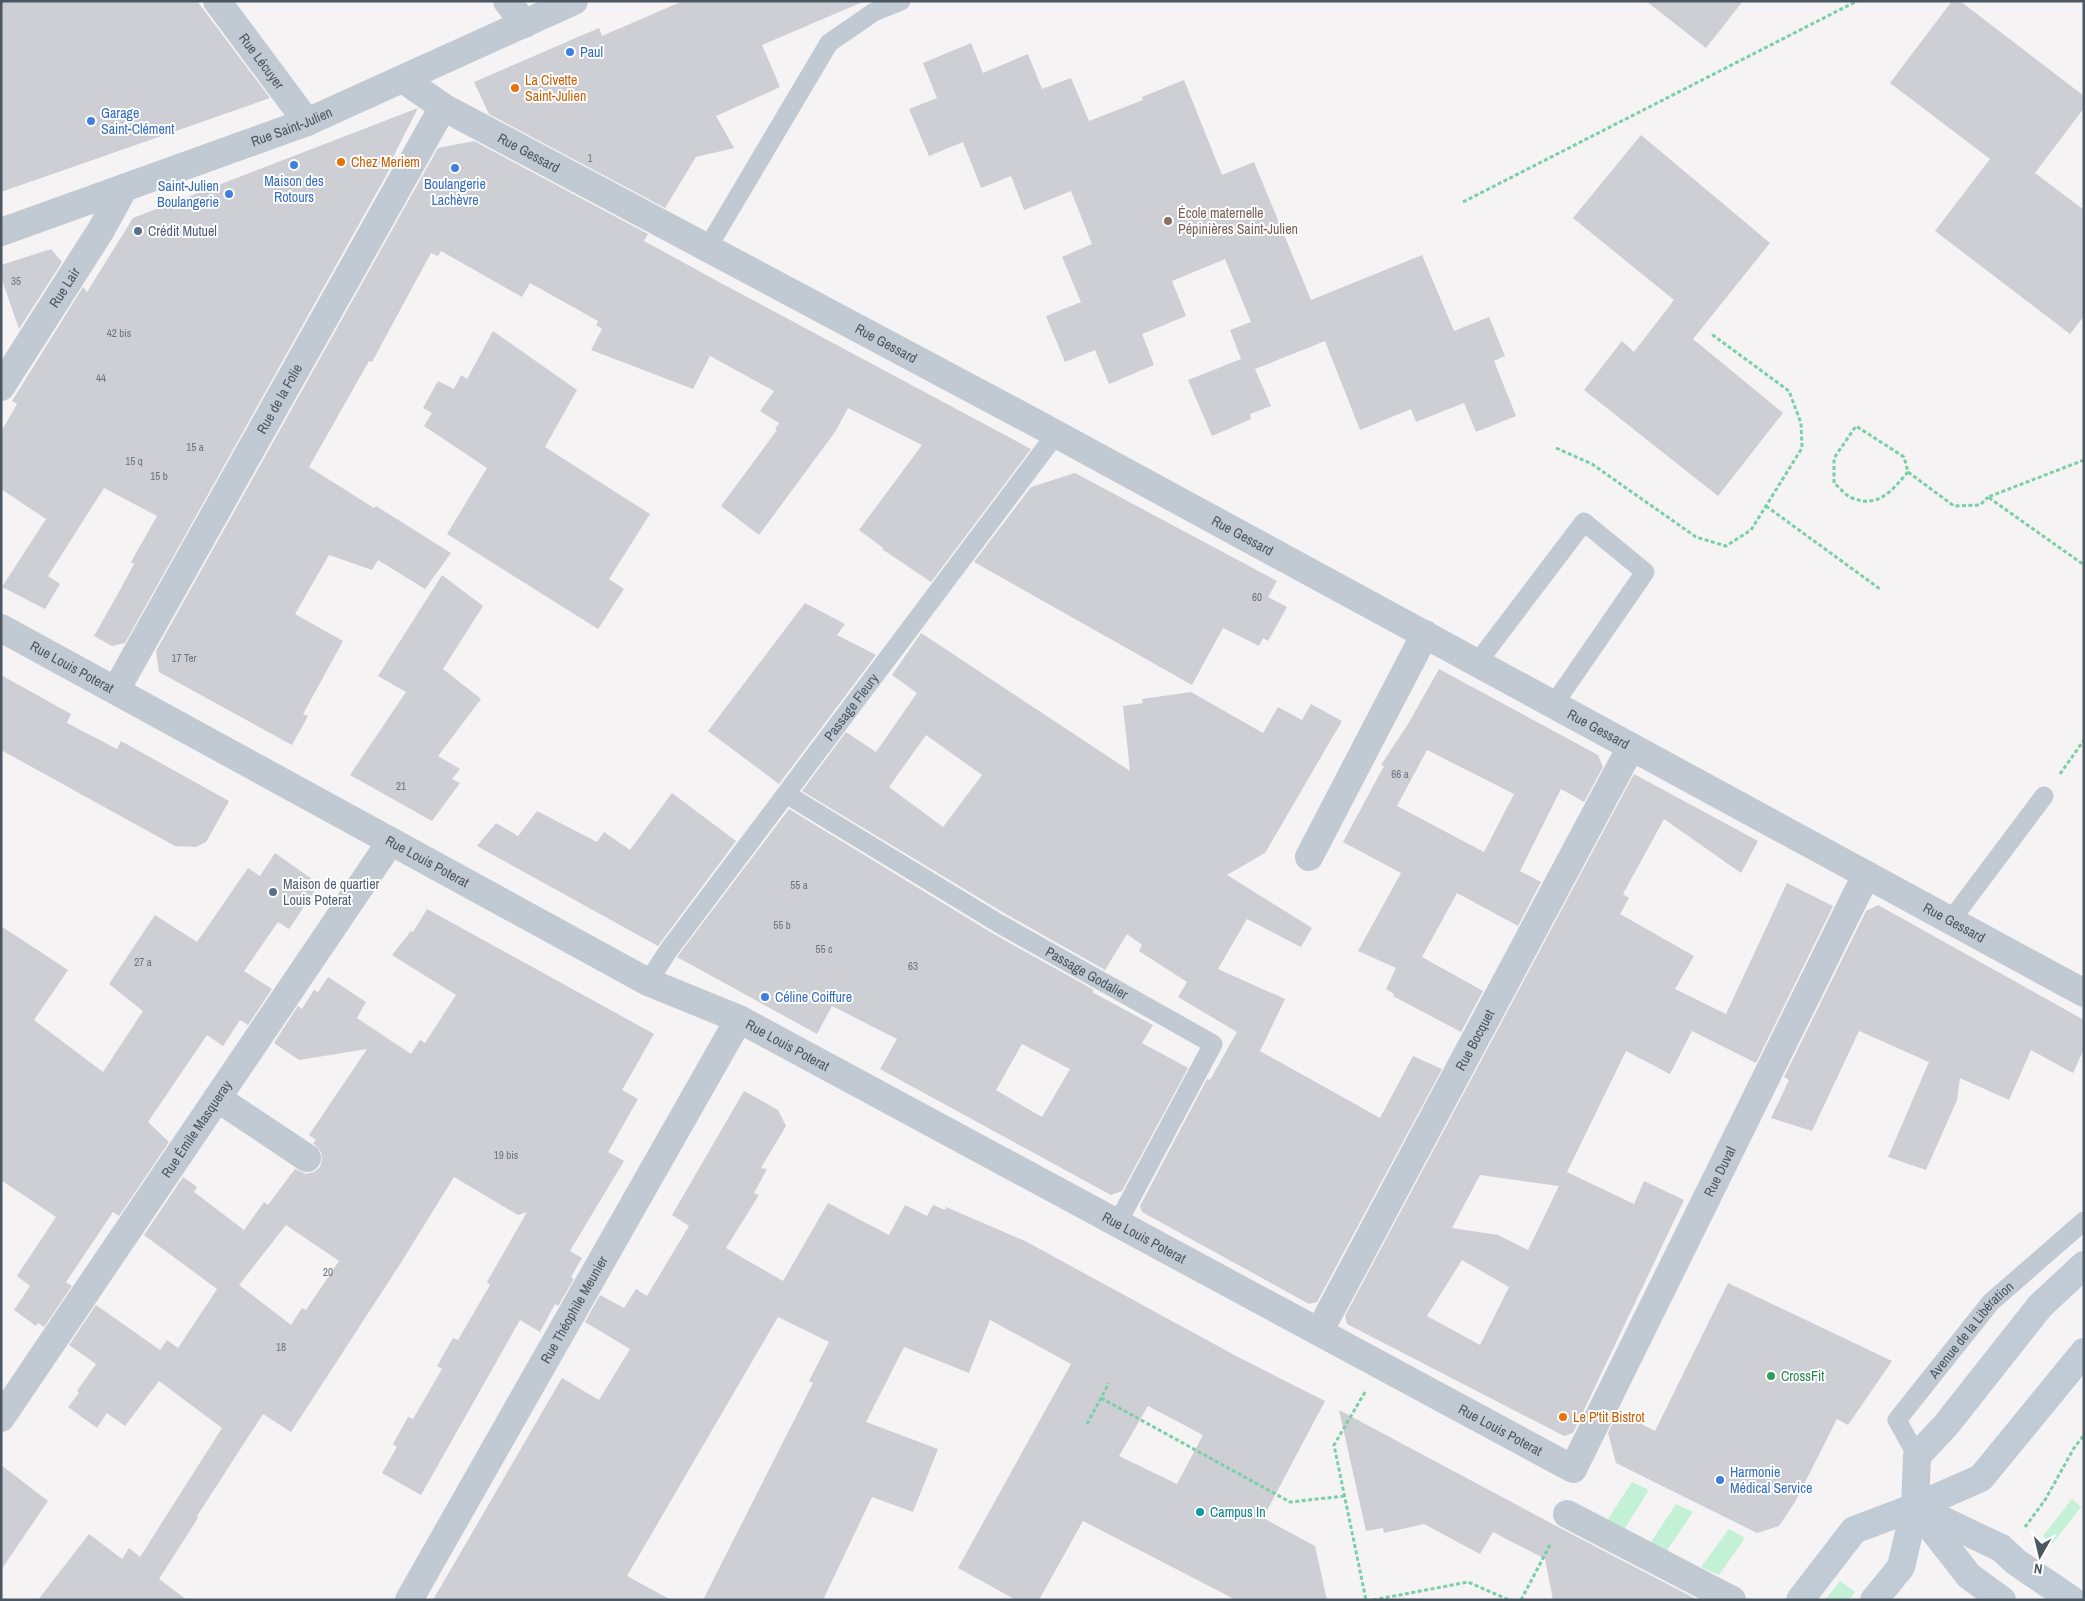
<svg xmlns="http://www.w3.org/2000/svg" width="2085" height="1601" font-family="'Archivo Narrow',sans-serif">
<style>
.grass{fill:#c3f1d5}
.building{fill:#cdcfd5;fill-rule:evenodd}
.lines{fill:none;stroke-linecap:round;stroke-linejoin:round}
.path{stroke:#7ad0a6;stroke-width:3;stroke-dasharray:4 2.5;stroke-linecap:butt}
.service{stroke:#c1cad2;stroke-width:19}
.pedestrian{stroke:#c1cad2;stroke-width:28}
.minor{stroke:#c1cad2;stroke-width:28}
.tertiary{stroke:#c1cad2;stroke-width:28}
.secondary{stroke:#c1cbd6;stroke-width:28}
.shop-dot{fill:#3f7fe0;stroke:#fff;stroke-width:2}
.food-dot{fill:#e8710a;stroke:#fff;stroke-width:2}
.education-dot{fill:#8d6e63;stroke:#fff;stroke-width:2}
.service-dot{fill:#5c6f8a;stroke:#fff;stroke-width:2}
.leisure-dot{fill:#2e9e5b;stroke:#fff;stroke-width:2}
.culture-dot{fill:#0f9aa8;stroke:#fff;stroke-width:2}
.labels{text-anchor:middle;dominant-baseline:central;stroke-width:4;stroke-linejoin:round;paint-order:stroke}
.number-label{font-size:11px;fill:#6b747e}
.shop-label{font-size:14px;fill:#366cbe;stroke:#fff;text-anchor:start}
.street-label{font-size:14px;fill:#4a5661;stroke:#fff}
.food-label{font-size:14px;fill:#c56008;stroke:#fff;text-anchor:start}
.education-label{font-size:14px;fill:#785e54;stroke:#fff;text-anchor:start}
.service-label{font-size:14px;fill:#4e5e75;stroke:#fff;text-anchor:start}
.leisure-label{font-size:14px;fill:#27864d;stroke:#fff;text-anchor:start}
.culture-label{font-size:14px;fill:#0d838f;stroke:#fff;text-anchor:start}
</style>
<rect width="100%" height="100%" fill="#f5f3f3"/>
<!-- grass -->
<path class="grass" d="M 1632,1482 L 1649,1490 L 1623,1531 L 1606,1522 Z
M 2072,1499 L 2081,1507 L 2052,1544 L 2043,1536 Z
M 1676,1504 L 1693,1512 L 1666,1552 L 1649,1545 Z
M 1729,1529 L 1745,1538 L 1719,1575 L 1701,1567 Z
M 1840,1581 L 1855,1592 L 1849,1600 L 1825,1600 Z"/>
<!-- building -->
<path class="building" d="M 1,1 L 197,1 L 270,98 L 1,192 Z
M 683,1 L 865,1 L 762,45 L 780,87 L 716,116 L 734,148 L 696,157 L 665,208 L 489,114 L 474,82 L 599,28 L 602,36 Z
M 1646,1 L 1743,1 L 1706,48 Z
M 1952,1 L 1960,1 L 2084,96 L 2084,108 L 2035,173 L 2084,210 L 2084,316 L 2070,334 L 1935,231 L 1990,159 L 1890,83 Z
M 971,43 L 983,73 L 1028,54 L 1042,89 L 1071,78 L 1089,121 L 1143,100 L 1142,97 L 1184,80 L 1222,175 L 1254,162 L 1311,300 L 1422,255 L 1454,331 L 1489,317 L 1505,356 L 1494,361 L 1516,416 L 1476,432 L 1464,403 L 1416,422 L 1411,409 L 1360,430 L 1325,341 L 1255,369 L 1271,406 L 1250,414 L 1251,419 L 1212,436 L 1188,380 L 1241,359 L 1230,330 L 1251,322 L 1225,259 L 1172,281 L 1186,316 L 1142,334 L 1154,365 L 1109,384 L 1095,350 L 1065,362 L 1046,316 L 1081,302 L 1062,257 L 1092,244 L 1071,191 L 1024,210 L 1011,176 L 981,188 L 963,142 L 929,156 L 909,109 L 937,98 L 923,63 Z
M 418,108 L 393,157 L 397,156 L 125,643 L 112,646 L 94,636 L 120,590 L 134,564 L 131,562 L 157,516 L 104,488 L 48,576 L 60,584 L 45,609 L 2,587 L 46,519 L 1,489 L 1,432 L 17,404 L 12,401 L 83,287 L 87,292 L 133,218 Z
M 1641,135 L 1770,243 L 1693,339 L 1783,413 L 1718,496 L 1584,390 L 1622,341 L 1634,352 L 1674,300 L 1573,218 Z
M 474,141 L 648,234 L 644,241 L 719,282 L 1031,449 L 931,582 L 882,549 L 883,548 L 859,530 L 922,445 L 848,408 L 835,432 L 759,535 L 721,506 L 777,430 L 775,429 L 779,423 L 760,411 L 774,391 L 710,356 L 693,389 L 591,350 L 602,329 L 596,325 L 598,321 L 530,283 L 522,297 L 441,251 L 438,256 L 431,253 L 372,362 L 369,361 L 309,467 L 374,508 L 376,506 L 451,553 L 425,589 L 378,560 L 372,570 L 329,555 L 295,614 L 343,641 L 303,714 L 308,716 L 292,745 L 159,672 L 156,651 L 438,148 Z
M 51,249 L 62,262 L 19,329 L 1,277 L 1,265 Z
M 493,331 L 577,390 L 545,447 L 650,514 L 609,579 L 624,589 L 598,629 L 447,534 L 487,468 L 424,426 L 432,413 L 423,408 L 438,381 L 454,389 L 461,375 L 467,379 Z
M 1075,473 L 1277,581 L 1268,597 L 1287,607 L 1268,641 L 1263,638 L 1259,646 L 1223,628 L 1192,685 L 974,562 L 1031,487 Z
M 442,575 L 483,606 L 443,669 L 481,699 L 438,756 L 460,769 L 452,779 L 460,783 L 432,821 L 350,775 L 406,692 L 378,676 Z
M 805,603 L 845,624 L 837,635 L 876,655 L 779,784 L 708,731 Z
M 921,633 L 1130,771 L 1123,706 L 1143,703 L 1142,699 L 1191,692 L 1263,733 L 1278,707 L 1302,720 L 1311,704 L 1342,721 L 1265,853 L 1227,875 L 1312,928 L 1301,947 L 1247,919 L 1218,969 L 1285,999 L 1260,1051 L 1380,1118 L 1413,1056 L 1442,1069 L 1317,1302 L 1309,1304 L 1142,1212 L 1140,1206 L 1207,1079 L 1210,1080 L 1237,1032 L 1178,997 L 1187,982 L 1139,951 L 1142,945 L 1127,934 L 1105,970 L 1004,913 L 802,791 L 846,732 L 876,752 L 917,693 L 892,675 ZM 926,735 L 982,775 L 943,827 L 889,787 Z
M 1439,669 L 1598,755 L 1603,767 L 1584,802 L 1561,789 L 1520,871 L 1541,882 L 1518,926 L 1457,893 L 1422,957 L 1483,991 L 1461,1032 L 1393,996 L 1394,994 L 1386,989 L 1396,968 L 1358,951 L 1401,873 L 1343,842 L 1384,766 L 1381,765 L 1408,724 ZM 1427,750 L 1514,794 L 1484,852 L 1397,806 Z
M 1,675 L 71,714 L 67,723 L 117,749 L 121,741 L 229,801 L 206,842 L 196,847 L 175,846 L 1,750 Z
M 1634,774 L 1758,841 L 1741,873 L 1664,819 L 1623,894 L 1629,898 L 1620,914 L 1694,956 L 1675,989 L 1726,1014 L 1787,883 L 1833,906 L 1756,1063 L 1692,1031 L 1670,1074 L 1626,1051 L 1567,1172 L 1634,1204 L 1644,1181 L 1684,1200 L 1573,1433 L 1564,1436 L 1347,1324 L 1345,1316 ZM 1480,1175 L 1559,1186 L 1528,1250 L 1498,1235 L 1452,1228 ZM 1462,1260 L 1509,1287 L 1480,1345 L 1427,1316 Z
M 672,793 L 736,841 L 658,946 L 477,846 L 496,823 L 518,836 L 537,811 L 597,842 L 604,832 L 630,850 Z
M 789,809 L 992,933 L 1094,990 L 1092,992 L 1153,1025 L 1142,1043 L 1188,1068 L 1122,1191 L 1111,1195 L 880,1069 L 897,1039 L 832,1006 L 817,1034 L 677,957 ZM 1022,1044 L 1070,1069 L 1042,1117 L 996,1090 Z
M 275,853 L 319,884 L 289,929 L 278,922 L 244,971 L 272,989 L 248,1025 L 240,1020 L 223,1046 L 207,1035 L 148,1122 L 169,1142 L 119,1216 L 113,1212 L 93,1242 L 66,1282 L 72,1286 L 44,1327 L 38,1323 L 36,1326 L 14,1310 L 30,1286 L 17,1276 L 56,1217 L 1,1180 L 1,926 L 68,970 L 34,1020 L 103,1072 L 143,1011 L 109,984 L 155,915 L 197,942 L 248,868 L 260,876 Z
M 1878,905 L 2084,1020 L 2084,1049 L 2073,1073 L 2031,1050 L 2009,1100 L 1960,1078 L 1957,1100 L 1926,1170 L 1888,1157 L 1929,1062 L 1859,1031 L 1812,1131 L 1771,1118 L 1789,1080 L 1784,1077 L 1866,911 Z
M 427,909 L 654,1034 L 622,1090 L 638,1099 L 608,1152 L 624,1161 L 570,1251 L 582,1258 L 571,1277 L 574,1279 L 558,1306 L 555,1304 L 540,1332 L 520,1320 L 421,1495 L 382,1473 L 397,1447 L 393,1444 L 408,1417 L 413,1419 L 442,1369 L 437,1366 L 453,1338 L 458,1340 L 490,1285 L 487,1282 L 527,1212 L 518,1215 L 454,1177 L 402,1261 L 291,1432 L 263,1414 L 197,1516 L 198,1518 L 159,1579 L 187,1600 L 38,1600 L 89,1534 L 122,1559 L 129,1548 L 140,1557 L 222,1428 L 159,1381 L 125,1426 L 107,1413 L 97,1428 L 68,1407 L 79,1393 L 77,1391 L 96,1364 L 69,1345 L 96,1305 L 160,1350 L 167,1340 L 178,1348 L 217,1289 L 144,1235 L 183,1177 L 197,1187 L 194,1192 L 244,1230 L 264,1202 L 268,1205 L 295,1169 L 306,1174 L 314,1172 L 320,1167 L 322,1159 L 321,1152 L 313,1143 L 316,1140 L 309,1135 L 367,1049 L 299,1060 L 274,1043 L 298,1006 L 302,1009 L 314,990 L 318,992 L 328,977 L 366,1002 L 357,1018 L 411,1054 L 420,1040 L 425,1043 L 456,995 L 392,955 L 411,931 L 413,932 ZM 286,1225 L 339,1261 L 306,1310 L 302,1308 L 291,1325 L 239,1285 Z
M 744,1091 L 778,1110 L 786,1126 L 761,1168 L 767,1169 L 754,1193 L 759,1195 L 726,1248 L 783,1281 L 828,1203 L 889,1235 L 905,1205 L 927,1216 L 933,1205 L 945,1210 L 946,1207 L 1025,1241 L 1238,1357 L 1325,1401 L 1263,1518 L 1315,1546 L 1327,1600 L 1236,1600 L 1083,1521 L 1039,1600 L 1016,1600 L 958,1568 L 1071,1364 L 990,1320 L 969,1373 L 904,1347 L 866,1422 L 938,1449 L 913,1512 L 872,1497 L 823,1600 L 703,1600 L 813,1383 L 809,1381 L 829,1342 L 778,1317 L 627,1576 L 671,1600 L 433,1600 L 562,1378 L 599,1400 L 630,1349 L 585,1322 L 600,1295 L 624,1308 L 636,1289 L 647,1296 L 689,1226 L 672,1215 ZM 1148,1406 L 1203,1435 L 1177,1484 L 1119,1456 Z
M 1728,1283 L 1892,1361 L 1848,1425 L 1837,1419 L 1795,1502 L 1779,1526 L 1757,1533 L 1616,1463 L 1608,1433 L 1618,1412 L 1655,1431 Z
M 1339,1410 L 1560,1528 L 1698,1600 L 1553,1600 L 1545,1559 L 1493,1532 L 1480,1554 L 1424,1524 L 1384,1533 L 1383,1528 L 1366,1531 Z
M 1,1465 L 48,1501 L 1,1570 Z"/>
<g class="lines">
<!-- path -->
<path class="path" d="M 1463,202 L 1857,1
M 1556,448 L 1592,464 L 1696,537 L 1726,546 L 1751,530 L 1802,448 L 1801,423 L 1789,391 L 1710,333
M 2084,460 L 1988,497 L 2084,565
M 1908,472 C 1893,489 1879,509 1852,498 C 1846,496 1840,488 1834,483 L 1834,458 L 1856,426 L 1904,457 L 1908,472 L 1954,506 L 1980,505 L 1988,497
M 1766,506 L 1880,589
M 2060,774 L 2084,740
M 1365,1392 L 1334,1445 L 1366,1600
M 1101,1398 L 1290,1502 L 1345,1496
M 1087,1424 L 1109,1383
M 2025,1527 L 2045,1500 L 2074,1448 L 2084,1435
M 1373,1600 L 1468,1582 L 1509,1600
M 1521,1600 L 1551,1543"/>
<!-- service -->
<g class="service">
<path d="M 708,247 L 829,43 L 874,12 L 901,1"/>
<path d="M 1477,663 L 1584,522 L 1645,572 L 1554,704"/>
<path id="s1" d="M 786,794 L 998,923 L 1213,1044 L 1117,1224"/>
<path d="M 1951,920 L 2044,796"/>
<path id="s2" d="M 648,982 L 668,951 L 1056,434"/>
<path id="s3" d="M 1917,1456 L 1897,1420 L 1991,1302 L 2084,1221"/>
</g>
<!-- pedestrian -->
<path class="pedestrian" d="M 1567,1514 L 1732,1600"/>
<!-- minor -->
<g class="minor">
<path id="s4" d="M 217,1 L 307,122"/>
<path d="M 507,1 L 525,24"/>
<path id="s5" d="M 403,79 L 443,107 L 1032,421 L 2084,993"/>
<path id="s6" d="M 1,387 L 101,230 L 124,188"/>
<path id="s7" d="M 1,628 L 648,982 L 739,1019 L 1573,1469 L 1866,875"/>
<path id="s8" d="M 116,690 L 443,107"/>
<path d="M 1309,857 L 1425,634"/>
<path d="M 217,1098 L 307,1158"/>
<path id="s9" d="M 1319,1332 L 1631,747"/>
<path id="s10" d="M 1,1418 L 391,841"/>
<path id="s11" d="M 409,1600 L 739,1019"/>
</g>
<!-- tertiary -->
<path class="tertiary" id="s12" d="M 1,232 L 307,122 L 574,1"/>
<!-- secondary -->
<path class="secondary" d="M 1915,1507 L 2001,1548 L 2016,1562 L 2072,1600
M 1919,1512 L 1969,1576 L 2002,1600
M 1800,1600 L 1854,1530 L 1915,1507 L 1981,1478 L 2084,1352
M 1874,1600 L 1901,1567 L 1915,1507 L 1917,1456 L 1946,1425 L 2040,1306 L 2084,1265"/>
</g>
<!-- markers -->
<g class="shop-dot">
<circle cx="570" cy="52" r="5"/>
<circle cx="91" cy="121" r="5"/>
<circle cx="294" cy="165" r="5"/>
<circle cx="455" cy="168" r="5"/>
<circle cx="229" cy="194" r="5"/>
<circle cx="765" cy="997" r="5"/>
<circle cx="1720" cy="1480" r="5"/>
</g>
<g class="food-dot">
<circle cx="515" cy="88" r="5"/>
<circle cx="341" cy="162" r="5"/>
<circle cx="1563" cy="1417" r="5"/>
</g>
<circle class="education-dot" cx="1168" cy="221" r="5"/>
<g class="service-dot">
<circle cx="138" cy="231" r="5"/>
<circle cx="273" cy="892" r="5"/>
</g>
<circle class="leisure-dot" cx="1771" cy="1376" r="5"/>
<circle class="culture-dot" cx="1200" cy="1512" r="5"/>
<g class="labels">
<!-- number labels -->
<g class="number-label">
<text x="590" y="158">1</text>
<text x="16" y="281">35</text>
<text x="119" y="333">42 bis</text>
<text x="101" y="378">44</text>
<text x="195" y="447">15 a</text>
<text x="134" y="461">15 q</text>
<text x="159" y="476">15 b</text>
<text x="1257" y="597">60</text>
<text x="184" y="658">17 Ter</text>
<text x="1400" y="774">66 a</text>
<text x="401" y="786">21</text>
<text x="799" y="885">55 a</text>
<text x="782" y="925">55 b</text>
<text x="824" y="949">55 c</text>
<text x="143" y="962">27 a</text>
<text x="913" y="966">63</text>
<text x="506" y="1155">19 bis</text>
<text x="328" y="1272">20</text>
<text x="281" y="1347">18</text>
</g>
<!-- shop labels -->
<g class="shop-label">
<text x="580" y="52">Paul</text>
<text x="101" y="113">Garage<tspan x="101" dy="16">Saint-Clément</tspan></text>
<text x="294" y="181" text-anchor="middle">Maison des<tspan x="294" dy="16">Rotours</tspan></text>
<text x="455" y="184" text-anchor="middle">Boulangerie<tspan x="455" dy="16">Lachèvre</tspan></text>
<text x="219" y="186" text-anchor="end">Saint-Julien<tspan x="219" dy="16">Boulangerie</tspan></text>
<text x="775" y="997">Céline Coiffure</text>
<text x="1730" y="1472">Harmonie<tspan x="1730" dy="16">Médical Service</tspan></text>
</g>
<!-- street labels -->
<g class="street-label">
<text stroke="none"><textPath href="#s4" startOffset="75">Rue Lécuyer</textPath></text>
<text stroke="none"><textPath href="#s12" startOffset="309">Rue Saint-Julien</textPath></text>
<text stroke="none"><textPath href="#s5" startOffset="146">Rue Gessard</textPath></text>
<text stroke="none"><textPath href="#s6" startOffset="118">Rue Lair</textPath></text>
<text stroke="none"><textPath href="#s5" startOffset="551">Rue Gessard</textPath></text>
<text stroke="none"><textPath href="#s8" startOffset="334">Rue de la Folie</textPath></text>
<text stroke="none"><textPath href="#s5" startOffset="956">Rue Gessard</textPath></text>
<text stroke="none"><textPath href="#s7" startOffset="81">Rue Louis Poterat</textPath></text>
<text stroke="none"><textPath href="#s2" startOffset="342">Passage Fleury</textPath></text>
<text stroke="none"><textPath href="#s5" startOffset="1361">Rue Gessard</textPath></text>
<text stroke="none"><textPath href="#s7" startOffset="486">Rue Louis Poterat</textPath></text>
<text stroke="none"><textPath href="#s5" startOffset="1766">Rue Gessard</textPath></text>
<text stroke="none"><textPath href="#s1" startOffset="350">Passage Godalier</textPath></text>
<text stroke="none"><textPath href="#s9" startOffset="331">Rue Bocquet</textPath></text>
<text stroke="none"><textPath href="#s7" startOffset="891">Rue Louis Poterat</textPath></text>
<text stroke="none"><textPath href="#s10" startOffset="349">Rue Émile Masqueray</textPath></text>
<text stroke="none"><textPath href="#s7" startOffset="2115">Rue Duval</textPath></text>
<text stroke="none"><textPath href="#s7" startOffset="1296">Rue Louis Poterat</textPath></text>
<text stroke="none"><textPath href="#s11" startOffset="334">Rue Théophile Meunier</textPath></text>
<text stroke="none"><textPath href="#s3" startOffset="158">Avenue de la Libération</textPath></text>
<text stroke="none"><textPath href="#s7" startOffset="1701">Rue Louis Poterat</textPath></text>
</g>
<!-- food labels -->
<g class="food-label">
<text x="525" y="80">La Civette<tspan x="525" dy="16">Saint-Julien</tspan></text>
<text x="351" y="162">Chez Meriem</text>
<text x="1573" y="1417">Le P'tit Bistrot</text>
</g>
<!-- education labels -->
<g class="education-label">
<text x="1178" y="213">École maternelle<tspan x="1178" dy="16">Pépinières Saint-Julien</tspan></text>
</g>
<!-- service labels -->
<g class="service-label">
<text x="148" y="231">Crédit Mutuel</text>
<text x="283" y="884">Maison de quartier<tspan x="283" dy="16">Louis Poterat</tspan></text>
</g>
<!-- leisure labels -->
<g class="leisure-label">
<text x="1781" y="1376">CrossFit</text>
</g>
<!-- culture labels -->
<g class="culture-label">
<text x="1210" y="1512">Campus In</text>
</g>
</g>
<!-- border -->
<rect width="2085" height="1601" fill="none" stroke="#4a5661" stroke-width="5"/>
<!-- north arrow -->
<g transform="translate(2040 1556) rotate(188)" stroke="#ffffff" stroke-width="4" paint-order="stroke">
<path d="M0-4L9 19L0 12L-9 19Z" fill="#4a5661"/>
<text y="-8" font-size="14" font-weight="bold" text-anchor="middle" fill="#4a5661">N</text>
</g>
</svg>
